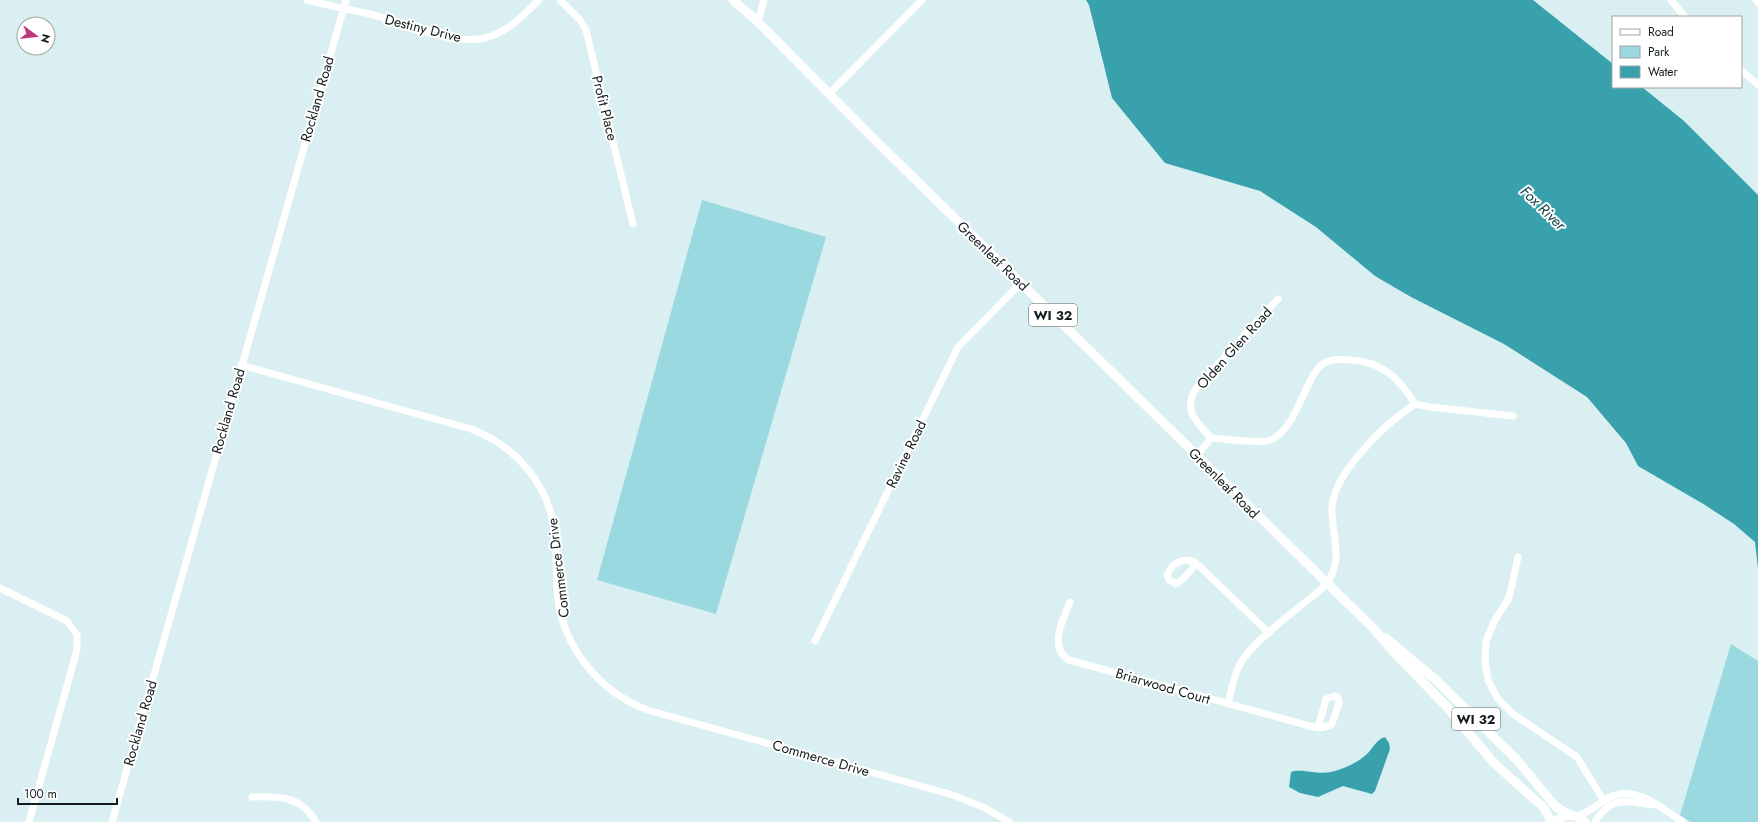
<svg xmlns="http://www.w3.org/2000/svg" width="1758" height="822" font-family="Jost,sans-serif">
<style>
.green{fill:#9bd9e0}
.water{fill:#38a1ac}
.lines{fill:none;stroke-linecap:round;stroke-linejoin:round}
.minor{stroke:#fff;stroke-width:7}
.major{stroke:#fff;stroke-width:9}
.labels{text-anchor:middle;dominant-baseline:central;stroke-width:4;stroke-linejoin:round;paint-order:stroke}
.shield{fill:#fff;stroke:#5a6061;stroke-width:1}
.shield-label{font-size:13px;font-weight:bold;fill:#141c1d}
.street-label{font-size:14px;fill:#141c1d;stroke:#fff}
.water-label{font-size:15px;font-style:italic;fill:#0e3e43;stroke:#fff}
</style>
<rect width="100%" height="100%" fill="#d9eff1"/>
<!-- green -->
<path class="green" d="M 702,200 L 826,237 L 716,614 L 597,580 Z
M 1731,644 L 1758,661 L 1758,822 L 1691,822 L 1680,815 Z"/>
<!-- water -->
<path class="water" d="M 1086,0 L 1533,0 L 1613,64 L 1613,87 L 1642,87 L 1684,121 L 1758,195 L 1758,568 L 1755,542 L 1734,524 L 1705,505 L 1638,466 L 1626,443 L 1587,397 L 1504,344 L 1411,297 L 1375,276 L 1316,227 L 1260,191 L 1165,163 L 1112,98 L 1089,5 Z
M 1385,737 L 1389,743 L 1390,749 L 1375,791 L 1372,794 L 1343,786 L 1318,797 L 1300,793 L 1289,787 L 1291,772 C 1299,768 1319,775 1331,772 C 1344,769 1357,763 1367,754 C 1374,747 1376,740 1385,737 Z"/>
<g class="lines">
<!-- minor -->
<path class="minor" d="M 307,0 C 326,5 346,9 366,13 C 400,21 451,46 485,38 C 508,32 522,16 539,0
M 560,0 L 580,20 L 586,30 L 633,224
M 1671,0 L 1685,17
M 1756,0 L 1758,3
M 758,22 L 764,0
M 1741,70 L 1758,85
M 829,94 L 922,0
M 241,365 L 471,429 C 518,447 551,487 555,537 C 557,560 555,584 559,607 C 569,655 605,696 651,711 L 953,795 L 985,808 L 1009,822
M 1211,438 C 1195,420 1182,410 1197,387 L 1278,299
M 1197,456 L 1211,438 C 1221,439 1261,443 1268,441 C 1299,431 1305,371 1326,362 C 1337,358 1348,360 1359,361 C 1387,365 1401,382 1415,404
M 1518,557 L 1509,598 L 1495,620 L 1486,641 L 1485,661 L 1488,680 L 1498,699 L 1513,714 L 1577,757 L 1604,801
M 1195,562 C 1192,572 1185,578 1176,584 L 1169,580 L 1167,575 C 1172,563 1183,557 1195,562 L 1269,633
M 0,588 L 67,621 L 77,635 L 77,650 L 29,822
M 1070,602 C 1063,620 1048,647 1069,660 L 1313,727 C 1320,728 1326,728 1332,724 L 1339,703 L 1338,698 L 1334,696 L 1326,699 L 1318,728
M 815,641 L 958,347 L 1021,283
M 1228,704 C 1231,692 1233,678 1239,666 C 1246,649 1283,620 1299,607 C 1307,600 1319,593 1326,584 C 1345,560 1331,534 1332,508 C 1333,473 1387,422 1415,404 L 1430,407 L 1513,416
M 252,797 C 279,796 301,796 316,822
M 1576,816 C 1589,813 1596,805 1608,798 C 1635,783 1661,808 1683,822
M 112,822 L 346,0
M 1595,822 C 1611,795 1627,801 1652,805"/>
<!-- major -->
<path class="major" d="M 733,0 L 758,22 L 876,141 L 1374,629 L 1390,648 L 1446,706 L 1493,762 L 1544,808 L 1551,822
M 1386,638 L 1436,680 L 1517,760 L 1556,807 L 1570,815
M 1555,822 C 1564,814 1576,813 1585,822"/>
</g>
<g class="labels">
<!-- shield labels -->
<g class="shield">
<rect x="1029" y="304" width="48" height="22" rx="3"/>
<rect x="1452" y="708" width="48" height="22" rx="3"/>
</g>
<g class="shield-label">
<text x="1053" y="315">WI 32</text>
<text x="1476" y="719">WI 32</text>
</g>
<!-- street labels -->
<g class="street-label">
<text transform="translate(423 28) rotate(14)">Destiny Drive</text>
<text transform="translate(317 99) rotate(-74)">Rockland Road</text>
<text transform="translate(605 108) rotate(76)">Profit Place</text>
<text transform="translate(993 256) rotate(44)">Greenleaf Road</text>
<text transform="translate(1234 348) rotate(-48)">Olden Glen Road</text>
<text transform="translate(228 411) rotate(-74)">Rockland Road</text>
<text transform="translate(906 454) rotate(-64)">Ravine Road</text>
<text transform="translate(1224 483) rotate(45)">Greenleaf Road</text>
<text transform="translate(558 568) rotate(-97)">Commerce Drive</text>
<text transform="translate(1163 686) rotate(16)">Briarwood Court</text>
<text transform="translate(140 723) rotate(-74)">Rockland Road</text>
<text transform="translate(821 758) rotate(16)">Commerce Drive</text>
</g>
<!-- water labels -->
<g class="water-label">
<text transform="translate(1543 208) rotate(44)">Fox River</text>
</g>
</g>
<!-- legend -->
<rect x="1612" y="16" width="130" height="72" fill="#ffffff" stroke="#a1a4a5"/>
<rect x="1620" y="29" width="20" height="6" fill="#ffffff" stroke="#a1a4a5"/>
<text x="1648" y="36" font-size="12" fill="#141c1d">Road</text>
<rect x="1620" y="46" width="20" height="12" fill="#9bd9e0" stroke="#a1a4a5"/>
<text x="1648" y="56" font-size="12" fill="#141c1d">Park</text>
<rect x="1620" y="66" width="20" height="12" fill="#38a1ac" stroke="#a1a4a5"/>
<text x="1648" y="76" font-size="12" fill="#141c1d">Water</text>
<!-- north arrow -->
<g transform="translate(36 36) rotate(105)"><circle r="19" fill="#ffffff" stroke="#a1a4a5"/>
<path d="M0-3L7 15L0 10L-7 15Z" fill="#bf397a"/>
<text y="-6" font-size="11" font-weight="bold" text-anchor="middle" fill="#141c1d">N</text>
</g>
<!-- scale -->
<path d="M18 798v6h99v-6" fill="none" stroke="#141c1d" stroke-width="2"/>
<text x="24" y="798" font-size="12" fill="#141c1d" stroke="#ffffff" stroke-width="3" paint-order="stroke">100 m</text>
</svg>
